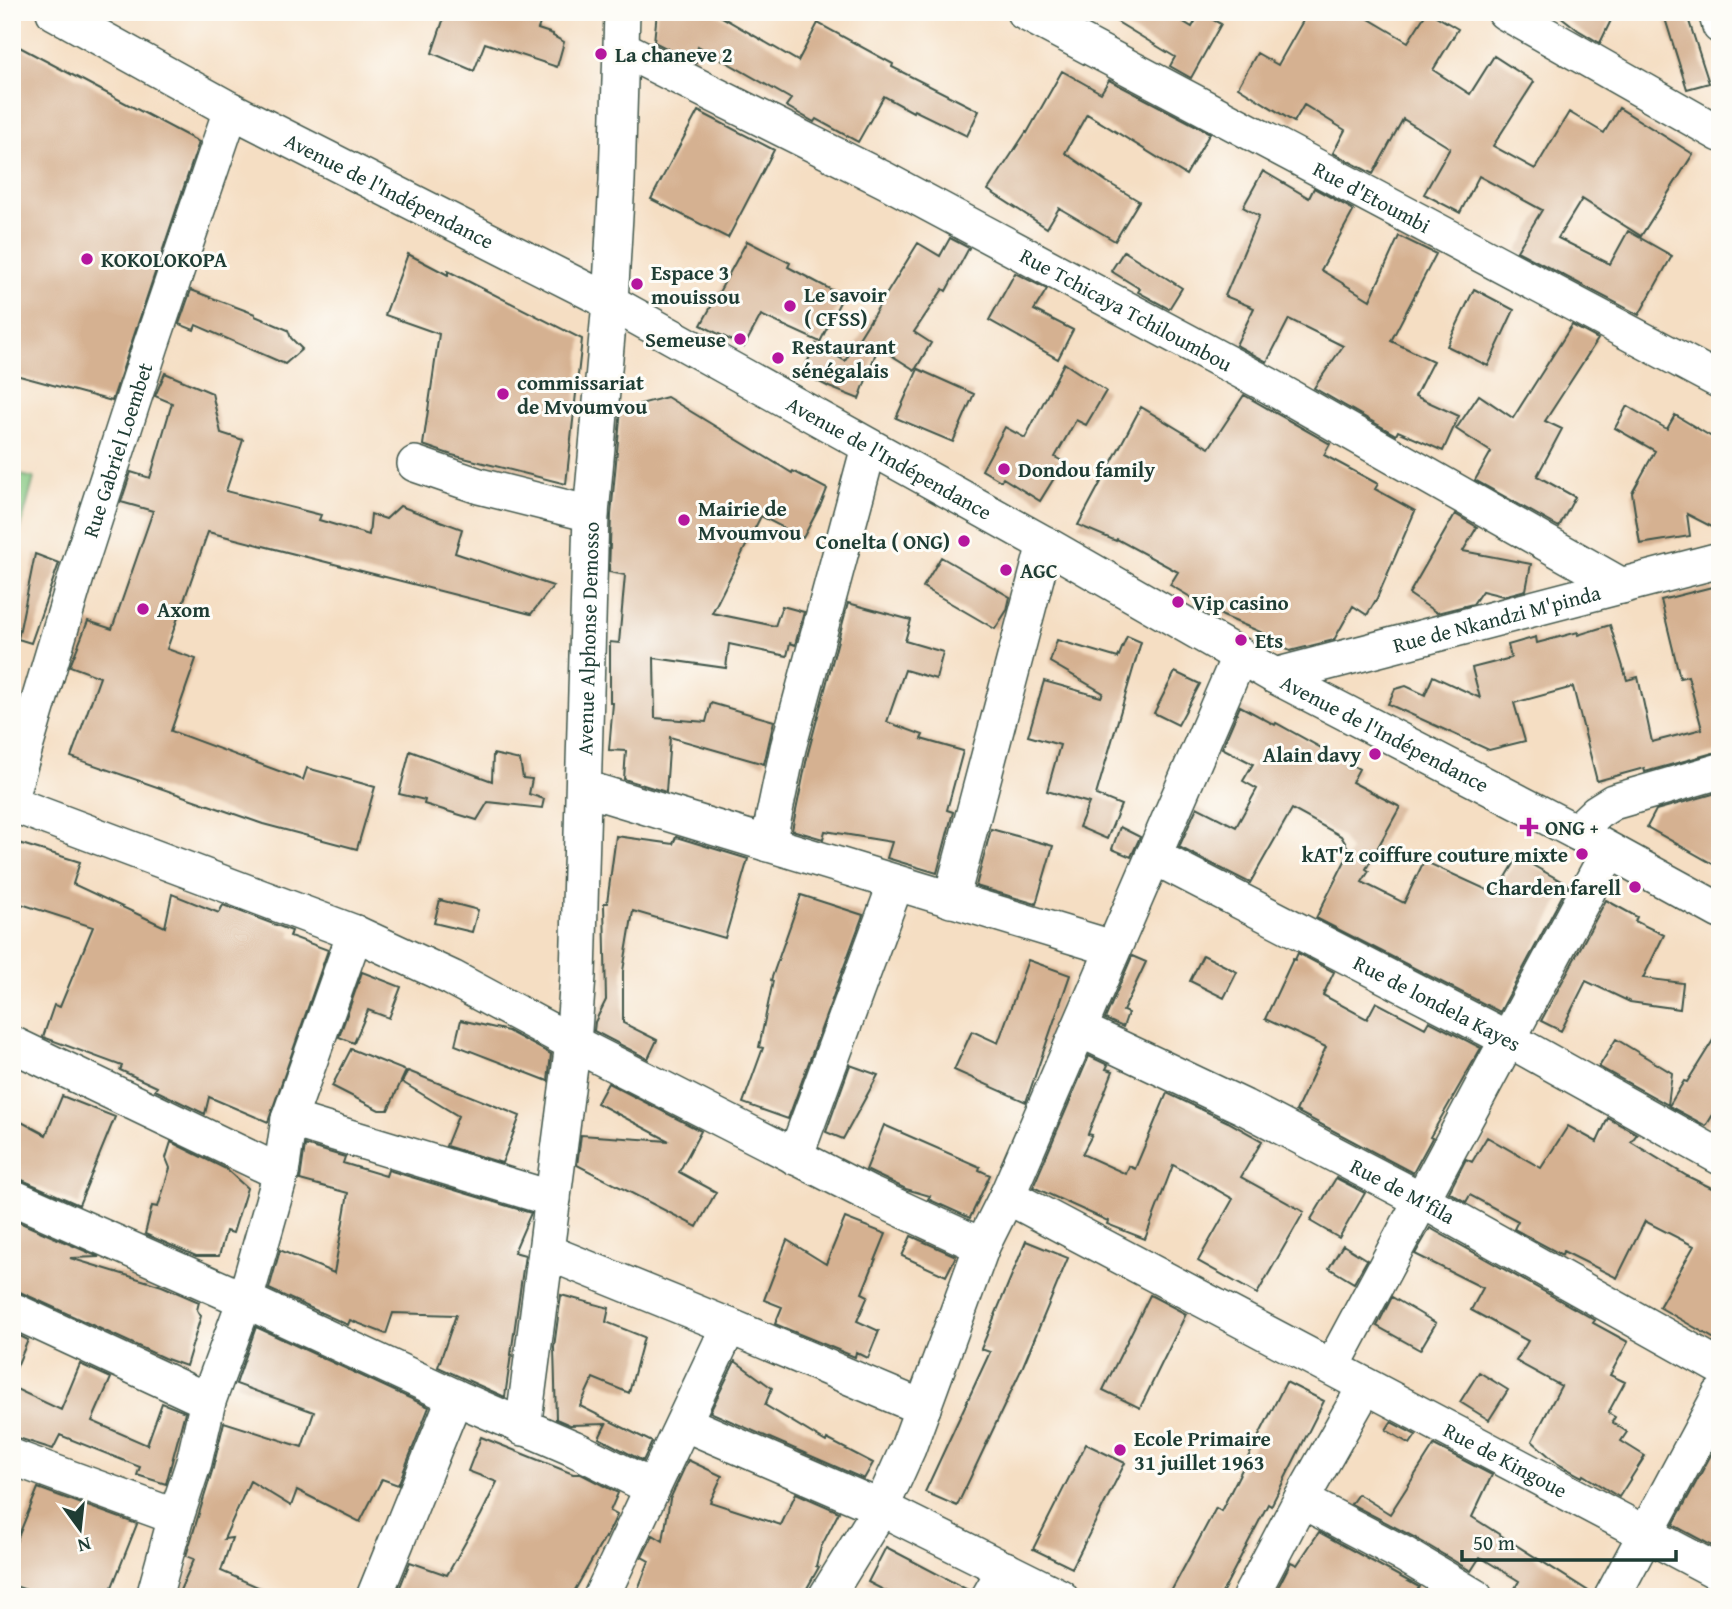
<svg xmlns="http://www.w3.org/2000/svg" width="1732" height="1609" font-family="'Gentium Book Plus',serif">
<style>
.green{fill:#83c67f;stroke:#51825a;stroke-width:2}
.building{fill:#d5b191}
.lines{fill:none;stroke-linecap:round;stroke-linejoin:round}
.minor-casing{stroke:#3f5549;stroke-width:38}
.minor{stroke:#fff;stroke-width:35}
.poi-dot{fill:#b5179e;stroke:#fdfcf7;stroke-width:2.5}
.labels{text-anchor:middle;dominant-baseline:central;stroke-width:6;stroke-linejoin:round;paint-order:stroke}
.poi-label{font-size:21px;font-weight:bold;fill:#1f3d34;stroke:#fdfcf7;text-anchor:start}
.street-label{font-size:21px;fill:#1f3d34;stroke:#fdfcf7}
</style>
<rect width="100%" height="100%" fill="#fdfcf7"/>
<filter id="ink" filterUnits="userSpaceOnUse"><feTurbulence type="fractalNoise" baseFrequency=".0143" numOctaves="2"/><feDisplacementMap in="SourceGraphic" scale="14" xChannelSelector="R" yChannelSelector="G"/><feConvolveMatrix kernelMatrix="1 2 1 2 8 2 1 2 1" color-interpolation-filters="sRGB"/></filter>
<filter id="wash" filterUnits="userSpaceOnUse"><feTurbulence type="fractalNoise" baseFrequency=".00686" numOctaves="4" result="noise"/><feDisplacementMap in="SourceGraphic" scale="28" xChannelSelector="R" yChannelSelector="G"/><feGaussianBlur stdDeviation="1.57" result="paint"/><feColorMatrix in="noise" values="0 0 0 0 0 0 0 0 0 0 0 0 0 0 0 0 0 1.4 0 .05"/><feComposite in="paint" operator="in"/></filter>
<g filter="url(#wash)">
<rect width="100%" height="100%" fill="#f5dec3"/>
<!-- green -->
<path class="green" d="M 12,473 L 34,478 L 12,561 Z"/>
<g id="blocks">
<!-- building -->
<path class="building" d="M 446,12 L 544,12 L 538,29 L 553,34 L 553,36 L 564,42 L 557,67 L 485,43 L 474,71 L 432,53 Z
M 657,12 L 713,12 L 798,61 L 818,23 L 893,64 L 892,67 L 979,111 L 967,136 L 914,110 L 913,112 L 884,96 L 858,142 L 816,119 L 814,122 L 786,106 L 791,99 L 698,46 L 696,63 L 654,42 Z
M 1101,12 L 1167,12 L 1192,27 L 1200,13 L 1221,24 L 1191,78 L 1170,66 L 1175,57 Z
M 1308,12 L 1357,12 L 1408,42 L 1427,12 L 1429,12 L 1458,29 L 1433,70 L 1470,94 L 1494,56 L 1534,82 L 1493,146 L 1535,169 L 1569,112 L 1604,133 L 1619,108 L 1693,154 L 1641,236 L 1582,199 L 1558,238 L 1610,264 L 1628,231 L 1672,256 L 1639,315 L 1517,251 L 1542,210 L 1479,176 L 1460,213 L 1424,194 L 1450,148 L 1403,119 L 1373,174 L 1333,153 L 1345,130 L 1304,105 L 1294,122 L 1238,87 L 1257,53 L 1278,65 Z
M 1555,12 L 1615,12 L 1600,43 L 1578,30 Z
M 1663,12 L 1686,12 L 1709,83 L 1687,89 Z
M 12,43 L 199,142 L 112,401 L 12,374 Z
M 1062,71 L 1101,93 L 1109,80 L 1210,133 L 1186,175 L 1087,114 L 1065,153 L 1107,182 L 1139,201 L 1115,241 L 1059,208 L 1047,228 L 988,190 L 1026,132 L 1027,133 Z
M 698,111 L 774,150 L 728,238 L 651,199 Z
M 1263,171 L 1309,198 L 1314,188 L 1354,210 L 1321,270 L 1370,300 L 1399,236 L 1436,254 L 1391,341 L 1433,361 L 1415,396 L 1459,416 L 1443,451 L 1398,431 L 1396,435 L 1314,388 L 1343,346 L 1289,319 L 1267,362 L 1236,345 L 1254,308 L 1225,296 L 1259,216 L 1243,207 Z
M 950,238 L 969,248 L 946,291 L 943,289 L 914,332 L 931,343 L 915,370 L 878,347 L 859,399 L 829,387 L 802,373 L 816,344 L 845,361 L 918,243 L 940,256 Z
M 747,241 L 790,263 L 788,267 L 843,296 L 820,342 L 761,315 L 744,347 L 701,325 Z
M 1124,251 L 1182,288 L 1169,309 L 1138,292 L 1140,289 L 1111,271 Z
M 408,254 L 448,275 L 448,271 L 582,339 L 566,484 L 452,455 L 423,445 L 439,334 L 385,315 Z
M 1015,273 L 1047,289 L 1034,310 L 1073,330 L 1058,359 L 989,320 Z
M 1474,289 L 1514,310 L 1488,366 L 1447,346 Z
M 191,290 L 255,314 L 255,316 L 288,330 L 291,338 L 302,349 L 285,364 L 196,325 L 194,330 L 179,324 Z
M 1572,325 L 1598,339 L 1545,421 L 1562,429 L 1537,476 L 1575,497 L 1559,527 L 1475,480 L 1491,452 L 1456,429 L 1479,395 L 1513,418 Z
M 1064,363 L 1106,391 L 1086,425 L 1076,420 L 1055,457 L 1064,462 L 1040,501 L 1003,478 L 1001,481 L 982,470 L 1005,427 L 1025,438 Z
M 918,369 L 974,394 L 953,442 L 896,418 Z
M 165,373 L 212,393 L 221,433 L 243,440 L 226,491 L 321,515 L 319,520 L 369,535 L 371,514 L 386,519 L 400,506 L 462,529 L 455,553 L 553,586 L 531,614 L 208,532 L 167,649 L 196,659 L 171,731 L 303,780 L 307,768 L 375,787 L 357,849 L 263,824 L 71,757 L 100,677 L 70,666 L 88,621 L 112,629 L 153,511 L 121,502 L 131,472 L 150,478 L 172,403 L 155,396 Z
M 1244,395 L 1330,444 L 1324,455 L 1378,484 L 1375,489 L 1415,511 L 1377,598 L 1367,615 L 1353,606 L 1334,640 L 1290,651 L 1263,637 L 1265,634 L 1223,616 L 1170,585 L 1178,572 L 1117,539 L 1116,541 L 1078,525 L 1141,407 L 1209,448 Z
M 667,397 L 792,473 L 793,471 L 827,489 L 821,504 L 803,538 L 761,516 L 712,613 L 775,626 L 782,606 L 804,612 L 795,645 L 790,643 L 787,656 L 729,644 L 726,668 L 654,658 L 655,718 L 706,722 L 711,703 L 774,721 L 764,764 L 670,737 L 666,792 L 624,779 L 626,751 L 609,750 L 613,703 L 610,703 L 610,642 L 619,643 L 625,575 L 609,572 L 611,515 L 621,409 Z
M 1627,406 L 1667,429 L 1675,415 L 1720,442 L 1720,531 L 1687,514 L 1690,536 L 1640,544 L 1632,493 L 1655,451 L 1615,428 Z
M 1455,514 L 1477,527 L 1463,551 L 1531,564 L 1526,590 L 1503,596 L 1482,591 L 1473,604 L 1437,613 L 1409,594 Z
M 35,554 L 59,563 L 31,643 L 18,639 Z
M 941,557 L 1010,597 L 1007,610 L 995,629 L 923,587 Z
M 1712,587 L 1720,620 L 1720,751 L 1645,772 L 1644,768 L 1597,781 L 1573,687 L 1514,703 L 1525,741 L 1489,750 L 1388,704 L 1395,689 L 1406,686 L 1425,695 L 1433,676 L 1480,698 L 1472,668 L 1511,658 L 1508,645 L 1536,637 L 1537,643 L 1578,632 L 1578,635 L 1610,625 L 1627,680 L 1638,677 L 1652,742 L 1702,729 L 1688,676 L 1680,678 L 1661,600 Z
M 848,603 L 911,620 L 905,641 L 943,652 L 936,679 L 905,670 L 887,722 L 923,735 L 921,739 L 963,751 L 947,810 L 953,812 L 937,873 L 887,858 L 892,842 L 825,831 L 823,839 L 792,830 L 808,753 Z
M 1127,636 L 1141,642 L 1096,795 L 1121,805 L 1107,839 L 1079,827 L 1089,803 L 1047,791 L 1060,745 L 1028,736 L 1044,681 L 1101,697 L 1103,693 L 1050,662 L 1057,640 L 1118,658 Z
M 1175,672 L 1200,684 L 1178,725 L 1154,713 Z
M 1240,706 L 1275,725 L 1276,723 L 1359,769 L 1352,782 L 1400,807 L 1366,869 L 1369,871 L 1362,882 L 1404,903 L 1424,861 L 1496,894 L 1518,857 L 1568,885 L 1500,1012 L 1316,918 L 1350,851 L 1341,836 L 1292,809 L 1250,883 L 1179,847 L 1197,807 L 1236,827 L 1257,789 L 1243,781 L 1253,764 L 1222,748 Z
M 410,751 L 492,781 L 493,754 L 520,760 L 523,778 L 532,779 L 529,794 L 544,799 L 542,808 L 488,802 L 477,820 L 424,804 L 425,800 L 399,794 Z
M 1720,792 L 1720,868 L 1647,827 L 1656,810 Z
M 1120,827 L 1140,837 L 1131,857 L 1112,849 Z
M 991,829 L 1053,846 L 1036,904 L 976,886 Z
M 616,836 L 673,844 L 676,837 L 748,859 L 725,938 L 633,911 L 623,971 L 623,1023 L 657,1040 L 648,1059 L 594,1031 L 595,1022 L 606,1000 L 604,903 L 607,903 Z
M 12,841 L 80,862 L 73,884 L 165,927 L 172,894 L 219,913 L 223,905 L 292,931 L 290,936 L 328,950 L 268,1122 L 209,1097 L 205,1114 L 155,1090 L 157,1087 L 120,1070 L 122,1066 L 43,1037 L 54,1005 L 60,1007 L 93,927 L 12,901 Z
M 801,895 L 863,915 L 788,1119 L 743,1103 L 763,1048 L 759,1047 L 773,981 L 771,980 Z
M 440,900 L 478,910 L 472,932 L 434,923 Z
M 1606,900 L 1637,917 L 1635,921 L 1664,935 L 1643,978 L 1683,983 L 1680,1009 L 1630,1002 L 1586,981 L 1561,1031 L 1541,1021 Z
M 1298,953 L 1334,972 L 1323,995 L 1367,1019 L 1376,1002 L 1425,1028 L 1429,1021 L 1481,1048 L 1430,1137 L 1432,1138 L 1413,1173 L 1296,1111 L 1326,1047 L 1265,1019 L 1293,959 L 1295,960 Z
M 1203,955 L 1237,972 L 1224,998 L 1190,981 Z
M 1132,956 L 1146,962 L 1123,1011 L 1128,1013 L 1123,1027 L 1105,1019 Z
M 1028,960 L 1070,975 L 1026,1102 L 954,1070 L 972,1031 L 998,1043 Z
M 362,972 L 401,987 L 389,1018 L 368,1010 L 354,1043 L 339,1037 Z
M 461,1020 L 508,1031 L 551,1054 L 548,1081 L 455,1045 Z
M 1720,1029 L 1720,1103 L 1706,1126 L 1669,1106 L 1684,1081 L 1687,1082 Z
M 1616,1039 L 1672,1073 L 1668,1105 L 1599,1067 Z
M 351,1049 L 406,1071 L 388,1110 L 379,1110 L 332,1086 Z
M 1089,1056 L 1108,1065 L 1106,1069 L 1113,1071 L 1088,1134 L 1092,1135 L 1082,1154 L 1126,1174 L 1129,1166 L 1135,1169 L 1167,1093 L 1228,1122 L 1262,1141 L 1241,1177 L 1304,1212 L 1257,1294 L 1198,1261 L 1233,1199 L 1173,1165 L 1145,1239 L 1107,1224 L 1108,1221 L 1033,1187 Z
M 850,1065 L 878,1075 L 843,1139 L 826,1132 Z
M 408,1071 L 520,1116 L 502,1163 L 446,1146 L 458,1116 L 402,1082 Z
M 608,1083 L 701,1131 L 679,1172 L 716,1192 L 697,1227 L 577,1165 L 581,1135 L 669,1141 L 597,1103 Z
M 62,1096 L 115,1117 L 79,1205 L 20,1179 L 12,1177 L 12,1117 L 46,1135 Z
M 1608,1118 L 1637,1134 L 1631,1142 L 1687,1176 L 1720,1192 L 1720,1342 L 1659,1307 L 1694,1246 L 1645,1221 L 1617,1278 L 1563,1251 L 1562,1255 L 1514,1229 L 1518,1221 L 1470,1195 L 1466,1202 L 1449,1192 L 1466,1159 L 1472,1162 L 1487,1137 L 1541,1168 L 1568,1126 L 1597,1142 Z
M 884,1125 L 980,1167 L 979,1170 L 990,1175 L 970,1218 L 928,1199 L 930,1196 L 906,1189 L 866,1170 Z
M 171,1142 L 226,1169 L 247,1188 L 233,1233 L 226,1231 L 219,1256 L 196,1256 L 145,1234 L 152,1206 L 158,1207 L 170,1168 L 166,1158 Z
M 305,1145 L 345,1157 L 343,1163 L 386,1176 L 388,1170 L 531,1213 L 514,1252 L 525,1255 L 505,1397 L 438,1367 L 456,1315 L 393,1313 L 386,1334 L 350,1320 L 348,1325 L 269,1289 L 280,1250 L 334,1273 L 348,1193 L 300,1180 Z
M 1336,1178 L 1365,1193 L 1339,1238 L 1310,1221 Z
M 845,1218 L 886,1234 L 862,1293 L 868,1296 L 857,1321 L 879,1331 L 868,1358 L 856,1352 L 855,1357 L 775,1324 L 782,1307 L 764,1300 L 787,1240 L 826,1264 Z
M 12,1219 L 99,1257 L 70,1258 L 162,1286 L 199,1302 L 197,1310 L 201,1316 L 186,1366 L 164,1358 L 20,1292 L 12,1290 Z
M 1430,1228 L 1595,1320 L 1593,1323 L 1628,1342 L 1610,1375 L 1625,1382 L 1608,1413 L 1615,1417 L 1612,1422 L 1627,1432 L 1621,1441 L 1645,1456 L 1619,1497 L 1583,1475 L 1582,1477 L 1558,1464 L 1532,1441 L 1561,1386 L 1516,1361 L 1528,1341 L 1471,1310 L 1483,1288 L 1415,1254 Z
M 911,1236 L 956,1256 L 946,1276 L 902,1256 Z
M 1026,1241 L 1068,1258 L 1023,1366 L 957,1506 L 925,1492 L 990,1352 L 981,1349 Z
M 1343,1245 L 1367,1260 L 1354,1283 L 1329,1268 Z
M 561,1295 L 609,1308 L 606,1322 L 644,1337 L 629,1393 L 593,1378 L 580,1406 L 652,1442 L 643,1461 L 599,1438 L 606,1424 L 570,1425 L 556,1419 L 554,1347 Z
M 1150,1295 L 1186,1314 L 1140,1408 L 1103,1390 Z
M 1392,1297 L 1436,1323 L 1420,1350 L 1377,1326 Z
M 256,1327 L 429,1407 L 398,1485 L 382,1479 L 360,1522 L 297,1490 L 291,1506 L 250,1481 L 224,1539 L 232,1538 L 221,1571 L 281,1597 L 177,1597 L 194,1559 L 186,1556 L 213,1468 L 224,1422 L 302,1447 L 314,1412 L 236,1384 Z
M 12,1332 L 28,1340 L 12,1378 Z
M 735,1361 L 772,1388 L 765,1405 L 826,1442 L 827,1439 L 873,1463 L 864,1479 L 710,1412 Z
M 80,1364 L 111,1378 L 92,1421 L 147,1445 L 162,1403 L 185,1412 L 166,1484 L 137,1475 L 140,1467 L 60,1435 L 53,1449 L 12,1436 L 12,1387 L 61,1410 Z
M 1479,1372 L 1508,1390 L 1489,1420 L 1460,1402 Z
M 1286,1382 L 1324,1401 L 1271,1506 L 1268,1504 L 1220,1597 L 1168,1597 L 1216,1508 L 1221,1511 Z
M 1391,1422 L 1416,1435 L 1410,1444 L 1386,1430 Z
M 481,1437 L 573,1474 L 581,1474 L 618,1493 L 610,1511 L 617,1515 L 606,1538 L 605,1537 L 571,1597 L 396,1597 L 410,1562 L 447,1575 L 481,1515 L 497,1482 L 468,1471 Z
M 1720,1438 L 1720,1540 L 1716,1548 L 1673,1525 Z
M 1086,1444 L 1125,1463 L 1072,1568 L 1033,1549 Z
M 1434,1445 L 1492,1475 L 1472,1517 L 1593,1594 L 1592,1597 L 1510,1597 L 1519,1581 L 1480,1557 L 1471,1571 L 1414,1537 L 1351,1504 L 1358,1494 L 1390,1514 Z
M 688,1460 L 722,1476 L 710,1502 L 781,1525 L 796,1493 L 839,1512 L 821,1547 L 816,1566 L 819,1567 L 802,1597 L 635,1597 L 649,1561 L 642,1557 L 653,1535 L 663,1541 L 670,1499 Z
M 38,1488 L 137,1524 L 108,1597 L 47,1597 L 12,1585 L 12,1552 Z
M 1319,1532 L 1419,1587 L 1413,1597 L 1273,1597 L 1291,1562 L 1297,1565 Z
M 886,1547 L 970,1591 L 969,1597 L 897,1597 L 868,1582 Z"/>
</g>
</g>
<g filter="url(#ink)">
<use href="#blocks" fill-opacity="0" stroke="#3f5549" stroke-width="2"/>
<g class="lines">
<defs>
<g id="minor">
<path id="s1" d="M 54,12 L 231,110 L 610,302 L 1045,544 L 1275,676 L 1576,832 L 1720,911"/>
<path id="s2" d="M 1024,12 L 1720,381"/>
<path d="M 1505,12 L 1720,134"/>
<path d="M 1716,12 L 1720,26"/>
<path id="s3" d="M 621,48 L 885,180 L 1268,385 L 1622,586"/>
<path d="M 415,464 L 479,486 L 591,514"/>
<path id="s4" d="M 1275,676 L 1720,560"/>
<path d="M 584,788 L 1112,948"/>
<path id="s5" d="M 12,791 L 79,567 L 151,345 L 231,110"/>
<path d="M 12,804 L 355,933 L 452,978 L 573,1043 L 869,1194 L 982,1246"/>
<path d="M 1576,832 L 1597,812 L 1613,802 L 1720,771"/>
<path d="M 768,844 L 788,748 L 869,447"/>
<path id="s6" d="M 1153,856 L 1508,1039 L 1720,1157"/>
<path d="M 951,900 L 1045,544"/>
<path id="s7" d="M 1079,1029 L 1244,1107 L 1420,1199 L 1720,1367"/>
<path d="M 12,1044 L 281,1173"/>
<path d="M 289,1119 L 553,1199"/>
<path d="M 795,1157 L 896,883"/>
<path id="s8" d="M 1007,1196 L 1720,1573"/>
<path d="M 12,1197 L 245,1300 L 455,1397 L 573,1448 L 651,1487"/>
<path d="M 547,1252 L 729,1326 L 923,1408"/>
<path d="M 12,1310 L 208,1401"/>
<path d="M 1332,1367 L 1609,851"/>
<path d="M 684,1423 L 881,1508 L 1060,1597"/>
<path id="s9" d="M 523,1428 L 573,1043 L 578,976 L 591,514 L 610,302 L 617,181 L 622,12"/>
<path d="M 12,1457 L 176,1517"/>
<path d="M 1301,1500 L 1405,1555 L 1475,1597"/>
<path d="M 154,1597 L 176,1517 L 194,1462 L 208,1401 L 245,1300 L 281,1173 L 289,1119 L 355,933"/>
<path d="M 374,1597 L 455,1397"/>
<path d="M 601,1597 L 729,1326"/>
<path d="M 826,1597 L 881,1508 L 908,1448 L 982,1246 L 1007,1196 L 1240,655"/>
<path d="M 989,1597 L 1005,1569"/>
<path d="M 1250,1597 L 1301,1500 L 1365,1387"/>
<path d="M 1612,1597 L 1720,1395"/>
</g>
</defs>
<!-- minor casing -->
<use href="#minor" class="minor-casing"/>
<!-- minor -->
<use href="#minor" class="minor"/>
</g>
</g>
<!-- markers -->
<g class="poi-dot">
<circle cx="601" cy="54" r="7"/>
<circle cx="87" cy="259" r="7"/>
<circle cx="637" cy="284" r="7"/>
<circle cx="790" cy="306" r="7"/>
<circle cx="740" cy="339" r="7"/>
<circle cx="778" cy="358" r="7"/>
<circle cx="503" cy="394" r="7"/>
<circle cx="1004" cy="469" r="7"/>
<circle cx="684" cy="520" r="7"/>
<circle cx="964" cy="541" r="7"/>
<circle cx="1006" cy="570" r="7"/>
<circle cx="1178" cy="602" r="7"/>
<circle cx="143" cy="609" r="7"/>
<circle cx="1241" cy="640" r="7"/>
<circle cx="1375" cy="754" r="7"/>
<path d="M1525.5 816.5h7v7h7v7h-7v7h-7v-7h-7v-7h7z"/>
<circle cx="1582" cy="854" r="7"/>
<circle cx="1635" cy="887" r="7"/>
<circle cx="1120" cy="1450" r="7"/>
</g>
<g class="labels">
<!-- poi labels -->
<g class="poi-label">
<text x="615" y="54">La chaneve 2</text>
<text x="101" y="259">KOKOLOKOPA</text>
<text x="651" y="272">Espace 3<tspan x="651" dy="24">mouissou</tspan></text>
<text x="804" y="294">Le savoir<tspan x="804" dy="24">( CFSS)</tspan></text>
<text x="726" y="339" text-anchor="end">Semeuse</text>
<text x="792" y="346">Restaurant<tspan x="792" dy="24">sénégalais</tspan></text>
<text x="517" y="382">commissariat<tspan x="517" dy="24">de Mvoumvou</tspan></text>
<text x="1018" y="469">Dondou family</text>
<text x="698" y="508">Mairie de<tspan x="698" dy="24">Mvoumvou</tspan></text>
<text x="950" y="541" text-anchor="end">Conelta ( ONG)</text>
<text x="1020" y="570">AGC</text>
<text x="1192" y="602">Vip casino</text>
<text x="157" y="609">Axom</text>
<text x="1255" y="640">Ets</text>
<text x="1361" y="754" text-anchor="end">Alain davy</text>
<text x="1545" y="827">ONG +</text>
<text x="1568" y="854" text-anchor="end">kAT'z coiffure couture mixte</text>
<text x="1621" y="887" text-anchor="end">Charden farell</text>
<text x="1134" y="1438">Ecole Primaire<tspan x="1134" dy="24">31 juillet 1963</tspan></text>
</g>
<!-- street labels -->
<g class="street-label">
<text stroke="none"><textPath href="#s1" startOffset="380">Avenue de l'Indépendance</textPath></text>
<text stroke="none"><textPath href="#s2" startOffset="394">Rue d'Etoumbi</textPath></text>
<text stroke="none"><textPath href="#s3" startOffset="569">Rue Tchicaya Tchiloumbou</textPath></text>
<text stroke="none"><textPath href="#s5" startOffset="357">Rue Gabriel Loembet</textPath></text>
<text stroke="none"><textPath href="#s1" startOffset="947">Avenue de l'Indépendance</textPath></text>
<text stroke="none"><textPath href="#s4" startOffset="229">Rue de Nkandzi M'pinda</textPath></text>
<text stroke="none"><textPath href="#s9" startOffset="793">Avenue Alphonse Demosso</textPath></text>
<text stroke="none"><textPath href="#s1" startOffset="1514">Avenue de l'Indépendance</textPath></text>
<text stroke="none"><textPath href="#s6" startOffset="320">Rue de londela Kayes</textPath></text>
<text stroke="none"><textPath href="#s7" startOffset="362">Rue de M'fila</textPath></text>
<text stroke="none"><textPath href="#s8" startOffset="564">Rue de Kingoue</textPath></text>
</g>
</g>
<!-- margin -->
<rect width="1732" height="1609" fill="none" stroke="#fdfcf7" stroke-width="42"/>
<!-- north arrow -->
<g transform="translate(80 1529) rotate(165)" stroke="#fdfcf7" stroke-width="5" paint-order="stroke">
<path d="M0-5L12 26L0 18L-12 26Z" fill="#1f3d34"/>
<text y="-10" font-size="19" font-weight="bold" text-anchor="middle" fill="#1f3d34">N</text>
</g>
<!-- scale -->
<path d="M1462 1550v10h214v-10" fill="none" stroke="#1f3d34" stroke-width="3.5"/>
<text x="1473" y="1550" font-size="21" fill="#1f3d34" stroke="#fdfcf7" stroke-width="5" paint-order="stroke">50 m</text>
</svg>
